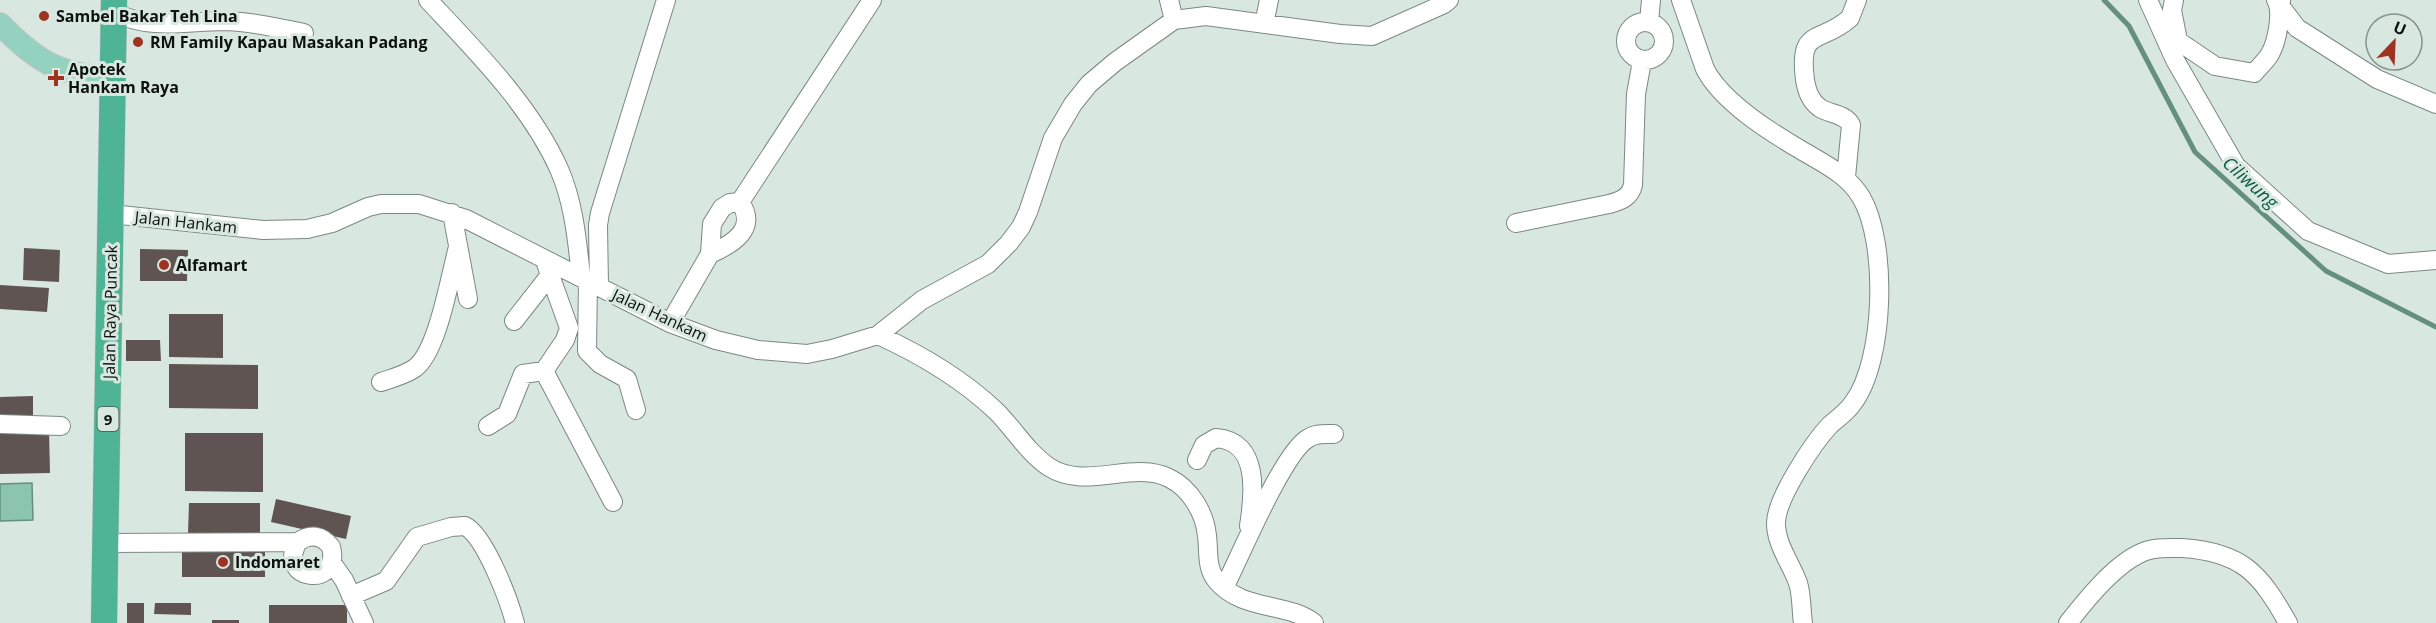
<svg xmlns="http://www.w3.org/2000/svg" width="2436" height="623" font-family="'Open Sans',sans-serif">
<style>
.water{fill:#8bc5b0;stroke:#658f80;stroke-width:1.5}
.lines{fill:none;stroke-linecap:round;stroke-linejoin:round}
.stream{stroke:#658f80;stroke-width:5}
.building{fill:#5f5451}
.minor-casing{stroke:#7b8883;stroke-width:20}
.major-casing{stroke:#c5c6c6;stroke-width:24}
.highway-casing{stroke:#c5c6c6;stroke-width:27}
.minor{stroke:#fff;stroke-width:18}
.major{stroke:#95d1bf;stroke-width:22}
.highway{stroke:#4fb395;stroke-width:26}
.poi-dot{fill:#9d3320;stroke:#d9e7e1;stroke-width:2}
.labels{text-anchor:middle;dominant-baseline:central;stroke-width:6;stroke-linejoin:round;paint-order:stroke}
.shield{fill:#d9e7e1;stroke:#4a524f;stroke-width:1.5}
.shield-label{font-size:15px;font-weight:bold;fill:#0d1210}
.poi-label{font-size:16px;font-weight:bold;fill:#0d1210;stroke:#d9e7e1;text-anchor:start}
.street-label{font-size:16px;fill:#0d1210;stroke:#d9e7e1}
.water-label{font-size:18px;font-style:italic;fill:#0a5945;stroke:#d9e7e1}
</style>
<rect width="100%" height="100%" fill="#d9e7e1"/>
<!-- water -->
<path class="water" d="M 32,483 L 33,520 L 0,521 L 0,484 Z"/>
<g class="lines">
<!-- stream -->
<path class="stream" d="M 2104,0 L 2129,26 L 2195,152 L 2326,271 L 2436,327"/>
</g>
<!-- building -->
<path class="building" d="M 24,248 L 60,250 L 59,282 L 23,280 Z
M 140,249 L 188,250 L 187,281 L 140,281 Z
M 0,285 L 49,288 L 47,312 L 0,309 Z
M 169,314 L 223,314 L 223,358 L 169,357 Z
M 126,340 L 160,340 L 161,361 L 126,361 Z
M 169,364 L 258,365 L 258,409 L 169,408 Z
M 33,396 L 33,417 L 0,418 L 0,397 Z
M 49,430 L 50,473 L 0,474 L 0,431 Z
M 185,433 L 263,433 L 263,492 L 185,491 Z
M 276,499 L 351,516 L 346,539 L 271,522 Z
M 189,503 L 260,503 L 260,535 L 188,534 Z
M 182,546 L 265,547 L 265,577 L 182,577 Z
M 127,603 L 144,603 L 144,623 L 127,623 Z
M 155,603 L 191,603 L 191,615 L 154,614 Z
M 269,605 L 347,605 L 347,623 L 269,623 Z
M 212,620 L 239,620 L 239,623 L 212,623 Z"/>
<g class="lines">
<defs>
<path id="minor" d="M 428,0 C 475,50 531,106 559,169 C 574,203 577,240 581,276
M 1169,0 L 1174,20
M 1681,0 L 1705,69 C 1722,102 1770,132 1801,150 C 1824,164 1847,174 1861,197 C 1888,242 1885,361 1853,403 C 1847,412 1838,418 1830,425 C 1813,443 1776,499 1776,523 C 1776,545 1791,563 1798,583 C 1802,595 1801,610 1803,623
M 2148,0 L 2175,60 L 2236,166 L 2308,231 L 2388,264 L 2436,260
M 2174,0 L 2172,10 L 2178,41 L 2215,66 L 2254,73 C 2259,67 2266,61 2270,54 C 2277,42 2283,12 2276,0
M 2281,1 L 2278,3 L 2297,28 L 2377,79 L 2436,104
M 113,12 C 151,30 182,22 222,21 C 249,21 277,28 304,33
M1626 41a19 19 0 1 1 38 0a19 19 0 1 1-38 0Z
M 1649,22 L 1651,0
M 1264,24 L 1269,0
M 1846,177 L 1851,125 C 1846,114 1829,114 1820,108 C 1810,101 1807,91 1805,80 C 1798,26 1820,45 1850,18 L 1857,0
M 452,213 L 468,299
M 111,214 L 263,230 L 307,229 L 332,223 L 368,207 L 381,204 L 419,204 L 466,219 L 670,323 L 716,340 L 758,350 L 807,354 L 832,349 L 878,335 C 922,355 961,378 996,411 C 1014,429 1028,453 1049,467 C 1086,491 1132,460 1169,478 C 1190,488 1205,513 1207,536 C 1209,551 1206,567 1216,580 C 1242,612 1289,602 1314,623
M 1516,223 L 1609,204 C 1620,201 1630,198 1633,185 L 1636,94 L 1642,61
M 710,254 C 733,244 758,229 740,202
M 545,261 L 569,328 L 565,340 L 544,371 L 613,502
M 588,280 L 587,351 L 600,364 L 627,379 L 636,410
M 599,286 L 598,225 L 600,213 L 666,0
M 514,321 L 550,275
M 670,323 L 710,254 L 712,224 L 722,208 L 730,203 L 740,202 L 872,0
M 878,335 L 922,300 L 988,264 L 1009,243 L 1021,227 L 1028,212 L 1053,138 L 1073,104 L 1089,84 L 1115,62 L 1174,20 L 1206,16 L 1340,34 L 1372,36 L 1444,4 L 1449,0
M 381,382 C 393,378 405,375 415,368 C 438,351 450,276 458,247
M 0,424 L 61,426
M 488,426 L 507,414 L 523,374 L 544,371
M 1197,460 L 1204,445 L 1216,438 C 1260,441 1254,494 1249,526
M 106,543 L 298,542 C 310,533 322,535 331,547 C 342,589 275,581 298,542
M 332,563 L 344,580 L 364,623
M 1224,588 C 1240,557 1282,455 1307,439 C 1316,433 1325,434 1334,434
M 351,596 L 386,581 L 417,537 L 451,527 L 465,526 C 485,536 509,600 515,623
M 2068,623 C 2086,600 2114,565 2141,553 C 2153,547 2168,548 2182,548 C 2242,552 2260,573 2288,623"/>
<path id="major" d="M 0,24 C 39,64 58,73 113,80"/>
<path id="highway" d="M 104,623 L 114,0"/>
</defs>
<!-- minor casing -->
<use href="#minor" class="minor-casing"/>
<!-- major casing -->
<use href="#major" class="major-casing"/>
<!-- highway casing -->
<use href="#highway" class="highway-casing"/>
<!-- minor -->
<use href="#minor" class="minor"/>
<!-- major -->
<use href="#major" class="major"/>
<!-- highway -->
<use href="#highway" class="highway"/>
</g>
<!-- markers -->
<g class="poi-dot">
<circle cx="44" cy="16" r="6"/>
<circle cx="138" cy="42" r="6"/>
<path d="M53 69h6v6h6v6h-6v6h-6v-6h-6v-6h6z"/>
<circle cx="164" cy="265" r="6"/>
<circle cx="223" cy="562" r="6"/>
</g>
<g class="labels">
<!-- shield labels -->
<rect class="shield" x="97.5" y="407" width="21" height="24" rx="4.5"/>
<g class="shield-label">
<text x="108" y="419">9</text>
</g>
<!-- poi labels -->
<g class="poi-label">
<text x="56" y="16">Sambel Bakar Teh Lina</text>
<text x="150" y="42">RM Family Kapau Masakan Padang</text>
<text x="68" y="69">Apotek<tspan x="68" dy="18">Hankam Raya</tspan></text>
<text x="176" y="265">Alfamart</text>
<text x="235" y="562">Indomaret</text>
</g>
<!-- street labels -->
<g class="street-label">
<text transform="translate(186 222) rotate(6)">Jalan Hankam</text>
<text transform="translate(110 312) rotate(-89)">Jalan Raya Puncak</text>
<text transform="translate(660 315) rotate(25)">Jalan Hankam</text>
</g>
<!-- water labels -->
<g class="water-label">
<text transform="translate(2251 182) rotate(42)">Ciliwung</text>
</g>
</g>
<!-- north arrow -->
<g transform="translate(2394 42) rotate(23)"><circle r="28" fill="#d9e7e1" stroke="#87928d" stroke-width="1.5"/>
<path d="M0-4.5L10 22L0 15L-10 22Z" fill="#9d3320"/>
<text y="-9" font-size="16" font-weight="bold" text-anchor="middle" fill="#0d1210">U</text>
</g>
</svg>
